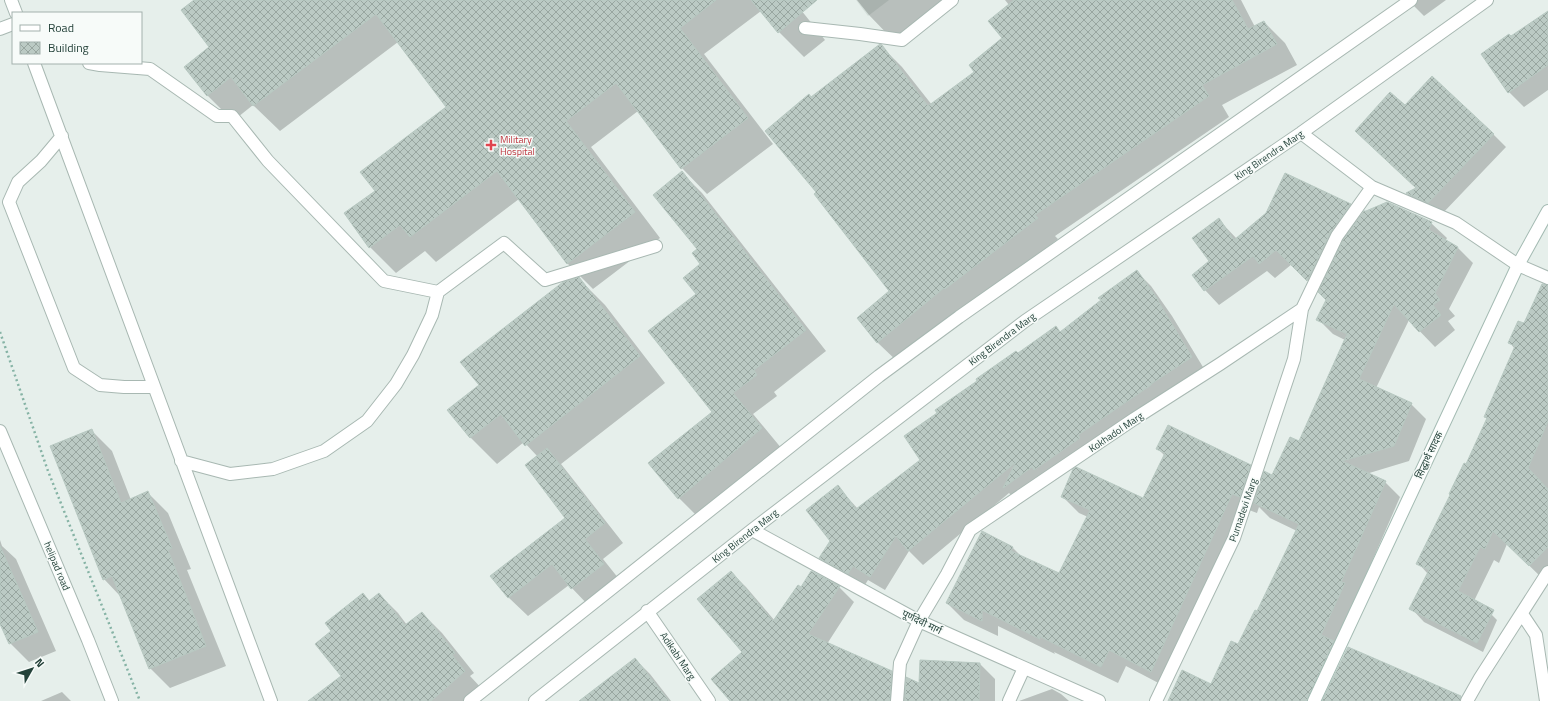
<svg xmlns="http://www.w3.org/2000/svg" width="1548" height="701" font-family="'Titillium Web','Noto Sans Devanagari',sans-serif">
<style>
.built{fill:#d4dfda}
.shadow{fill:#0003}
.building{fill:url(#building-cross-hatch);stroke:#b8c9c2}
.lines{fill:none;stroke-linecap:round;stroke-linejoin:round}
.lane-casing{stroke:#a8b8b2;stroke-width:14}
.street-casing{stroke:#a8b8b2;stroke-width:14}
.secondary-casing{stroke:#a4bbb3;stroke-width:14}
.path{stroke:#86b3a5;stroke-width:2.5;stroke-dasharray:2 3;stroke-linecap:butt}
.lane{stroke:#fff;stroke-width:12}
.street{stroke:#fff;stroke-width:12}
.secondary{stroke:#fff;stroke-width:12}
.health-dot{fill:#e0444e;stroke:#f7fbf9;stroke-width:1.5}
.labels{text-anchor:middle;dominant-baseline:central;stroke-width:3;stroke-linejoin:round;paint-order:stroke}
.health-label{font-size:10px;fill:#be3a42;stroke:#f7fbf9;text-anchor:start}
.street-label{font-size:10px;fill:#24423a;stroke:#f7fbf9}
</style>
<defs>
<pattern id="building-cross-hatch" width="8" height="8" patternUnits="userSpaceOnUse"><rect width="8" height="8" fill="#bbcac4"/><path d="M0 0l8 8M0 8l8-8" fill="none" stroke="#98a6a0"/></pattern>
</defs>
<rect width="100%" height="100%" fill="#e6efeb"/>
<!-- built -->
<path class="built" d="M 856,0 L 889,0 L 868,16 Z"/>
<!-- shadow -->
<path class="shadow" d="M 196,0 L 793,0 L 825,40 L 804,57 L 779,32 L 761,11 L 704,54 L 773,144 L 707,194 L 682,168 L 638,111 L 591,147 L 660,238 L 593,289 L 567,263 L 519,199 L 436,262 L 425,251 L 396,273 L 370,247 L 376,191 L 448,108 L 398,42 L 280,131 L 253,105 L 233,121 L 208,96 L 185,67 L 210,47 Z
M 857,0 L 948,0 L 894,41 L 869,15 Z
M 1005,0 L 1241,0 L 1255,27 L 1264,22 L 1285,43 L 1297,65 L 1222,105 L 1229,117 L 1055,236 L 1058,239 L 967,309 L 899,363 L 878,343 L 858,318 L 890,291 L 817,193 L 812,98 L 881,46 L 902,67 L 932,105 L 976,72 L 1003,38 L 1009,5 Z
M 1408,0 L 1446,0 L 1424,16 Z
M 1548,12 L 1548,90 L 1524,107 L 1509,92 L 1511,37 Z
M 1405,106 L 1493,134 L 1506,147 L 1441,215 L 1420,206 L 1407,194 L 1417,189 Z
M 681,172 L 702,193 L 826,351 L 774,392 L 777,396 L 753,414 L 782,449 L 700,519 L 679,498 L 649,463 L 713,412 L 697,294 L 701,265 Z
M 1350,205 L 1361,216 L 1431,223 L 1447,238 L 1445,241 L 1458,248 L 1473,263 L 1449,309 L 1455,316 L 1448,321 L 1455,330 L 1435,347 L 1409,320 L 1376,388 L 1411,404 L 1426,419 L 1409,461 L 1366,474 L 1385,482 L 1400,497 L 1357,596 L 1316,701 L 1172,701 L 1212,685 L 1238,646 L 1257,612 L 1297,531 L 1270,518 L 1259,507 L 1257,513 L 1249,510 L 1168,688 L 1126,666 L 1118,683 L 1054,652 L 1055,654 L 998,626 L 998,636 L 964,620 L 947,603 L 1013,548 L 1022,557 L 1059,574 L 1088,517 L 1079,513 L 1062,496 L 1143,499 L 1165,456 L 1157,448 L 1250,465 L 1263,478 L 1273,476 L 1300,443 L 1345,340 L 1333,334 L 1318,319 L 1327,300 L 1292,264 L 1275,278 L 1267,271 L 1219,305 L 1205,290 L 1219,220 L 1237,239 Z
M 1137,272 L 1151,286 L 1172,316 L 1206,372 L 1049,484 L 1047,482 L 1018,502 L 1009,493 L 923,565 L 909,551 L 885,590 L 868,580 L 863,588 L 835,572 L 820,558 L 831,541 L 838,487 L 858,509 L 922,460 L 938,413 L 1018,354 L 1061,333 Z
M 579,279 L 605,305 L 665,383 L 561,464 L 623,543 L 603,559 L 623,584 L 591,608 L 569,585 L 528,616 L 508,597 L 566,518 L 538,457 L 524,442 L 497,464 L 471,438 L 449,410 L 480,386 Z
M 1548,298 L 1548,573 L 1543,579 L 1507,544 L 1499,563 L 1494,560 L 1474,601 L 1483,606 L 1497,620 L 1483,652 L 1424,622 L 1411,608 L 1428,574 L 1418,563 L 1488,419 L 1485,417 L 1515,349 L 1510,343 Z
M 92,431 L 112,451 L 131,500 L 148,493 L 168,513 L 191,569 L 187,570 L 226,666 L 170,688 L 150,668 L 121,597 L 104,579 Z
M 0,540 L 2,546 L 16,559 L 56,651 L 29,662 L 10,643 L 0,621 Z
M 731,572 L 746,587 L 775,621 L 801,588 L 811,572 L 839,587 L 854,602 L 827,644 L 891,672 L 906,687 L 920,684 L 921,661 L 980,664 L 995,679 L 995,701 L 732,701 L 743,652 Z
M 363,594 L 370,601 L 379,594 L 398,613 L 407,625 L 422,613 L 442,633 L 474,673 L 470,676 L 484,691 L 473,701 L 339,701 L 342,676 L 332,631 Z
M 635,659 L 650,674 L 671,701 L 589,701 Z
M 1052,689 L 1061,694 L 1069,701 L 1019,701 Z
M 62,692 L 71,701 L 41,701 Z"/>
<!-- building -->
<path class="building" d="M 194,0 L 716,0 L 680,28 L 748,118 L 681,169 L 616,83 L 566,121 L 635,212 L 567,264 L 497,171 L 410,237 L 400,225 L 369,248 L 344,213 L 375,191 L 360,172 L 446,107 L 376,14 L 253,106 L 231,77 L 207,96 L 184,67 L 209,47 L 181,10 Z
M 751,0 L 817,0 L 778,33 Z
M 1014,0 L 1232,0 L 1248,29 L 1264,21 L 1277,44 L 1202,85 L 1209,96 L 1035,215 L 1038,218 L 945,289 L 944,288 L 877,343 L 857,318 L 889,291 L 814,194 L 816,192 L 765,131 L 809,94 L 811,97 L 880,44 L 882,45 L 928,106 L 974,72 L 969,65 L 1002,38 L 988,21 Z
M 1548,11 L 1548,65 L 1508,93 L 1481,54 L 1509,34 L 1511,36 Z
M 1432,76 L 1494,134 L 1428,203 L 1406,193 L 1416,188 L 1355,131 L 1390,92 L 1405,105 Z
M 682,171 L 806,330 L 754,370 L 757,375 L 733,393 L 762,428 L 678,499 L 648,463 L 712,412 L 648,331 L 696,294 L 683,278 L 700,264 L 692,253 L 697,249 L 653,195 Z
M 1285,173 L 1351,204 L 1330,233 L 1307,281 L 1276,250 L 1259,264 L 1253,256 L 1204,291 L 1192,275 L 1209,261 L 1192,238 L 1219,218 L 1234,240 L 1266,213 Z
M 1387,202 L 1432,222 L 1429,230 L 1458,247 L 1435,293 L 1440,300 L 1433,305 L 1441,315 L 1419,332 L 1394,304 L 1359,379 L 1412,403 L 1394,446 L 1342,461 L 1386,481 L 1341,582 L 1345,583 L 1321,635 L 1334,641 L 1307,701 L 1168,701 L 1182,670 L 1211,684 L 1231,641 L 1238,644 L 1255,610 L 1257,611 L 1299,524 L 1254,503 L 1264,471 L 1272,475 L 1290,437 L 1299,441 L 1347,334 L 1316,320 L 1326,300 L 1318,292 L 1343,240 L 1364,211 L 1366,211 Z
M 1137,270 L 1159,301 L 1158,301 L 1192,357 L 1151,384 L 1151,385 L 1078,435 L 1080,438 L 1034,470 L 1032,467 L 1003,488 L 1016,462 L 908,551 L 896,536 L 870,577 L 853,566 L 848,574 L 819,558 L 830,541 L 806,510 L 838,485 L 856,509 L 920,460 L 904,436 L 937,413 L 935,410 L 977,381 L 976,379 L 1016,351 L 1018,353 L 1056,326 L 1060,332 L 1101,300 L 1098,298 Z
M 579,277 L 640,356 L 525,446 L 501,414 L 470,438 L 447,410 L 479,385 L 460,362 L 563,282 Z
M 1542,284 L 1548,285 L 1548,421 L 1528,468 L 1548,489 L 1548,547 L 1529,566 L 1493,531 L 1485,549 L 1480,547 L 1458,591 L 1494,610 L 1477,643 L 1409,609 L 1429,570 L 1416,564 L 1450,495 L 1449,494 L 1464,463 L 1466,464 L 1487,418 L 1484,417 L 1515,346 L 1508,343 L 1518,321 L 1524,323 Z
M 1168,425 L 1251,465 L 1240,497 L 1232,494 L 1151,672 L 1109,650 L 1101,667 L 1039,636 L 1040,639 L 982,610 L 982,621 L 946,603 L 982,531 L 1013,547 L 1011,551 L 1059,573 L 1090,510 L 1061,497 L 1073,469 L 1076,467 L 1143,498 L 1165,453 L 1156,449 Z
M 92,429 L 121,503 L 148,491 L 172,548 L 168,550 L 206,646 L 149,669 L 112,576 L 103,580 L 50,446 Z
M 547,448 L 605,523 L 585,539 L 604,564 L 571,589 L 552,564 L 508,598 L 490,576 L 565,518 L 525,465 Z
M 0,546 L 38,632 L 9,644 L 0,624 Z
M 731,571 L 773,621 L 798,585 L 801,587 L 811,571 L 840,586 L 808,634 L 892,671 L 890,701 L 730,701 L 711,679 L 742,652 L 697,599 Z
M 363,593 L 369,601 L 379,593 L 405,625 L 422,612 L 455,653 L 452,655 L 465,671 L 431,701 L 308,701 L 341,676 L 315,644 L 331,631 L 325,623 Z
M 1348,647 L 1461,696 L 1460,701 L 1322,701 Z
M 635,658 L 669,701 L 579,701 Z
M 920,660 L 980,663 L 979,701 L 905,701 L 906,677 L 919,683 Z"/>
<g class="lines">
<defs>
<path id="lane" d="M 11,0 L 16,13
M 805,28 L 860,34 L 902,40 L 952,0
M 0,29 L 13,24
M 34,63 L 271,701
M 89,63 L 100,65 L 150,69 L 217,116 L 232,116 L 268,161 L 384,281 L 438,292 L 432,315 L 413,355 L 396,384 L 367,421 L 324,451 L 273,469 L 230,474 L 181,461
M 62,136 L 41,161 L 18,182 L 9,202 L 74,368 L 100,385 L 124,387 L 154,387
M 438,292 L 504,243 L 545,280 L 656,246
M 0,431 L 88,640 L 112,701
M 470,701 L 879,376 L 959,317 L 1411,0"/>
<path id="street" d="M 1301,133 L 1372,187 L 1456,223 L 1518,265 L 1548,278
M 752,530 L 919,621 L 1099,701
M 647,611 L 709,701
M 1522,614 L 1536,635 L 1546,701
M 535,701 L 752,530 L 1025,321 L 1301,133 L 1487,0
M 897,701 L 900,663 L 919,621 L 947,574 L 970,530 L 1134,419 L 1220,364 L 1302,309 L 1337,236 L 1372,187
M 1009,701 L 1024,668
M 1156,701 L 1234,538 L 1294,359 L 1302,309
M 1467,701 L 1480,678 L 1548,572"/>
<path id="secondary" d="M 1314,701 L 1518,265 L 1548,211"/>
</defs>
<!-- lane casing -->
<use href="#lane" class="lane-casing"/>
<!-- street casing -->
<use href="#street" class="street-casing"/>
<!-- secondary casing -->
<use href="#secondary" class="secondary-casing"/>
<!-- path -->
<path class="path" d="M 0,332 L 48,471 L 140,701"/>
<!-- lane -->
<use href="#lane" class="lane"/>
<!-- street -->
<use href="#street" class="street"/>
<!-- secondary -->
<use href="#secondary" class="secondary"/>
</g>
<!-- markers -->
<path class="health-dot" d="M489 139h4v4h4v4h-4v4h-4v-4h-4v-4h4z"/>
<g class="labels">
<!-- health labels -->
<g class="health-label">
<text x="500" y="139">Military<tspan x="500" dy="12">Hospital</tspan></text>
</g>
<!-- street labels -->
<g class="street-label">
<text transform="translate(1269 155) rotate(-34)">King Birendra Marg</text>
<text transform="translate(1002 339) rotate(-37)">King Birendra Marg</text>
<text transform="translate(1116 432) rotate(-34)">Kokhadol Marg</text>
<text transform="translate(1429 455) rotate(-65)">सिद्धार्थ सादक</text>
<text transform="translate(1243 510) rotate(-71)">Purnadevi Marg</text>
<text transform="translate(745 536) rotate(-38)">King Birendra Marg</text>
<text transform="translate(57 566) rotate(67)">helipad road</text>
<text transform="translate(922 622) rotate(26)">पूर्णदेवी मार्ग</text>
<text transform="translate(678 656) rotate(56)">Adikabi Marg</text>
</g>
</g>
<!-- legend -->
<rect x="12" y="12" width="130" height="52" fill="#f7fbf9" stroke="#a3b1ad"/>
<rect x="20" y="25" width="20" height="6" fill="#ffffff" stroke="#a3b1ad"/>
<text x="48" y="32" font-size="12" fill="#24423a">Road</text>
<rect x="20" y="42" width="20" height="12" fill="url(#building-cross-hatch)" stroke="#a3b1ad"/>
<text x="48" y="52" font-size="12" fill="#24423a">Building</text>
<!-- north arrow -->
<g transform="translate(32 669) rotate(51)" stroke="#f7fbf9" stroke-width="3" paint-order="stroke">
<path d="M0-3L7 15L0 10L-7 15Z" fill="#24423a"/>
<text y="-6" font-size="11" font-weight="bold" text-anchor="middle" fill="#24423a">N</text>
</g>
</svg>
